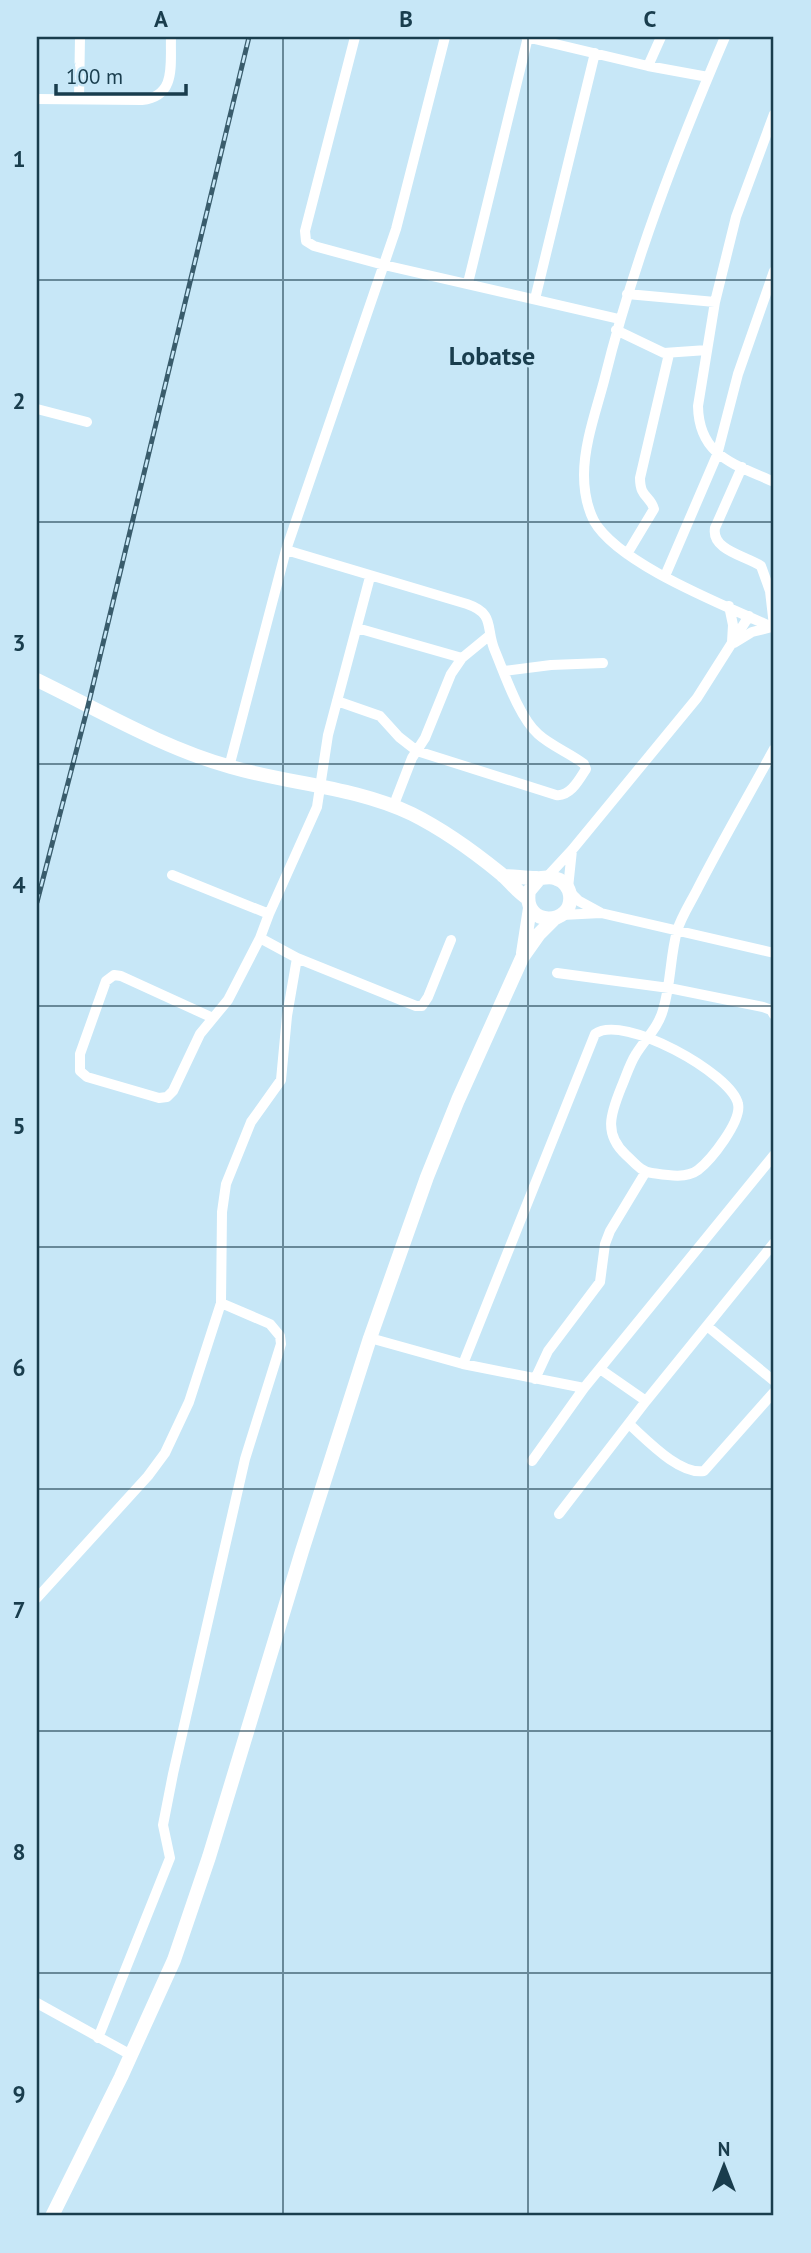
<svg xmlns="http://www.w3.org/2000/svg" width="811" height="2253" font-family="'PT Sans',sans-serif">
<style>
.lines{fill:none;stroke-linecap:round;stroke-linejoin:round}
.minor{stroke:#fff;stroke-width:10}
.major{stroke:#fff;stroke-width:14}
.rail-casing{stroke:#395c6c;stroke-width:5}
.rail{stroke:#c7e7f7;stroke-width:2.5;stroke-dasharray:8;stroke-linecap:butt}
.grid{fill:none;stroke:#193d4d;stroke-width:2;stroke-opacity:0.55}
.labels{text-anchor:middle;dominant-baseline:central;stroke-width:5;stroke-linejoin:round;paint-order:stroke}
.district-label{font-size:26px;font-weight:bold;fill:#193d4d;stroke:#c7e7f7}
.neatline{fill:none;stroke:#193d4d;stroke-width:2.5}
.grid-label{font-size:23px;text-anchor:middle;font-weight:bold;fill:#193d4d}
</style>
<rect width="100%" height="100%" fill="#c7e7f7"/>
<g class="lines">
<!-- minor -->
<path class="minor" d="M 355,37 L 305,231 L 306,241 L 314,246 L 384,265 L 619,319
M 526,37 L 648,66 L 708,77
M 725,37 C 677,149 633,263 604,381 C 596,411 584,444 584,475 C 584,490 587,507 594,521 C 619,565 727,606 774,628
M 648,66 L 661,37
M 37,99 L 142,100 C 177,96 170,64 171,37
M 79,99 L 80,37
M 774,114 L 736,217 L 715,302 L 698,406 C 699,457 735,464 774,482
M 468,283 L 528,37
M 627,294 L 715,302
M 535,299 L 595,53
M 616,330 L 664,353 L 707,350
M 37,409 L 87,422
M 742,467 L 715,528 C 711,550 746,556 761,566 L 770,591 L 774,626
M 286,550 L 467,604 C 496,614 485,628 495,651 C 505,675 519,717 538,734 C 551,746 570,753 584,764 L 586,769 C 579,780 570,797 556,795 L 417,751 L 399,737 L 380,716 L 337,701
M 627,554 L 654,509 C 650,495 640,498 640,478 L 669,354
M 665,576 L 717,455 L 738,374 L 774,271
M 729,606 L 733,625 L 732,642
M 357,628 L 462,658
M 734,643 L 752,632 L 772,627
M 504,671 L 551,665 L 603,663
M 229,767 L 286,550 L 396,229 L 445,37
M 393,807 L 412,758 L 425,738 L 451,674 L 462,658 L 490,635
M 172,875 L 269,914
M 547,877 L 572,850 L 697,698 L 749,616
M 568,888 L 572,850
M 570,892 L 579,901 L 601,913 L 774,953
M 562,915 L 601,913
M 260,938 L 297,958 L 416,1006 L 422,1006 L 428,997 L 451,940
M 557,973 L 669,988 L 763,1007 L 771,1010 L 774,1015
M 213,1018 L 121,976 L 114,975 L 106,981 L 80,1054 L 80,1071 L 87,1077 L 159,1098 L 167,1097 L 173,1091 L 200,1034 L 228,1000 L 260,938 L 269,914 L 317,807 L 328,735 L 370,577
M 707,1326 L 774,1381
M 370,1338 L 463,1364 L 584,1388 L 774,1155
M 463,1364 L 595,1034 C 623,1013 732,1074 738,1104 C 742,1121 711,1160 698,1170 C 686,1179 666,1175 652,1173 C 641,1172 634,1162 626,1155 C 603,1134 611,1113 621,1088 C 626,1077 629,1065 636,1054 C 645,1039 658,1028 663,1010 C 671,984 670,957 677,931 C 681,917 691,902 698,888 C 722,841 749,795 774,749
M 600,1369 L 646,1401
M 535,1379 L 548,1351 L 600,1282 L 605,1244 L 610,1231 L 645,1173
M 629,1424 C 646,1439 679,1475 704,1471 L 774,1392
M 532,1461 L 584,1388
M 559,1514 L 646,1401 L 774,1243
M 37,1598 L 148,1476 L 165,1453 L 189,1402 L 221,1303 L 222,1212 L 226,1184 L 251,1122 L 281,1080 L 287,1016 L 297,958
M 37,2003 L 131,2055
M 98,2038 L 170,1858 L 163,1825 L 173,1774 L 245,1459 L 281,1344 L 280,1336 L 270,1324 L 221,1303"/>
<!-- major -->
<path class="major" d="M 37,680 C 101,711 163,748 231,767 C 290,784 356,787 412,814 C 444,830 473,851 500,873 C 510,881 516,891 527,898
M 503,876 C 514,876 525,878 536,878 C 544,879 550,875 557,879 C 564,881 569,888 570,895 C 574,926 522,928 529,891 L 539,879
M 523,953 L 530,908
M 52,2216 L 121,2077 L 174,1960 L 209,1857 L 302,1551 L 370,1338 L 427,1177 L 458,1100 L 522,958 L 539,934 L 554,919"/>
<defs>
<path id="rail" d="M 37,902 L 88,706 L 249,37"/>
</defs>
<!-- rail casing -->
<use href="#rail" class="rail-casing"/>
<!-- rail -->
<use href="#rail" class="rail"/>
</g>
<!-- grid -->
<path class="grid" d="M 283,37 L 283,2216M 528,37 L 528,2216M 37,280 L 774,280M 37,522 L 774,522M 37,764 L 774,764M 37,1006 L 774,1006M 37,1247 L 774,1247M 37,1489 L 774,1489M 37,1731 L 774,1731M 37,1973 L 774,1973"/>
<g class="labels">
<!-- district labels -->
<g class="district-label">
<text x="492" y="355">Lobatse</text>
</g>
</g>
<!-- border -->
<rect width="811" height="2253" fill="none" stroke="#c7e7f7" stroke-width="77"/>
<!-- north arrow -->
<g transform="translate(724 2166)" stroke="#c7e7f7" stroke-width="5" paint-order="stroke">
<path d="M0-5L12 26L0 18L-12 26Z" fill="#193d4d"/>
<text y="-10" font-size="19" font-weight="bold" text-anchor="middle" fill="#193d4d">N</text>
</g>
<!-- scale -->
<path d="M56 84v10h130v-10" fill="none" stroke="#193d4d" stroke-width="3.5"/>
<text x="66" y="84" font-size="21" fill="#193d4d" stroke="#c7e7f7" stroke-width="5" paint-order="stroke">100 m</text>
<rect x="38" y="38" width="734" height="2176" class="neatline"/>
<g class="grid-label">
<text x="161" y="27">A</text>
<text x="406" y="27">B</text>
<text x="650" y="27">C</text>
<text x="19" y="167">1</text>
<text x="19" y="409">2</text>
<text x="19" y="651">3</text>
<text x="19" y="893">4</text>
<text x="19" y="1134">5</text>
<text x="19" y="1376">6</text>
<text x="19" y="1618">7</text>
<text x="19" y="1860">8</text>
<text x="19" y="2102">9</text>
</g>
</svg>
